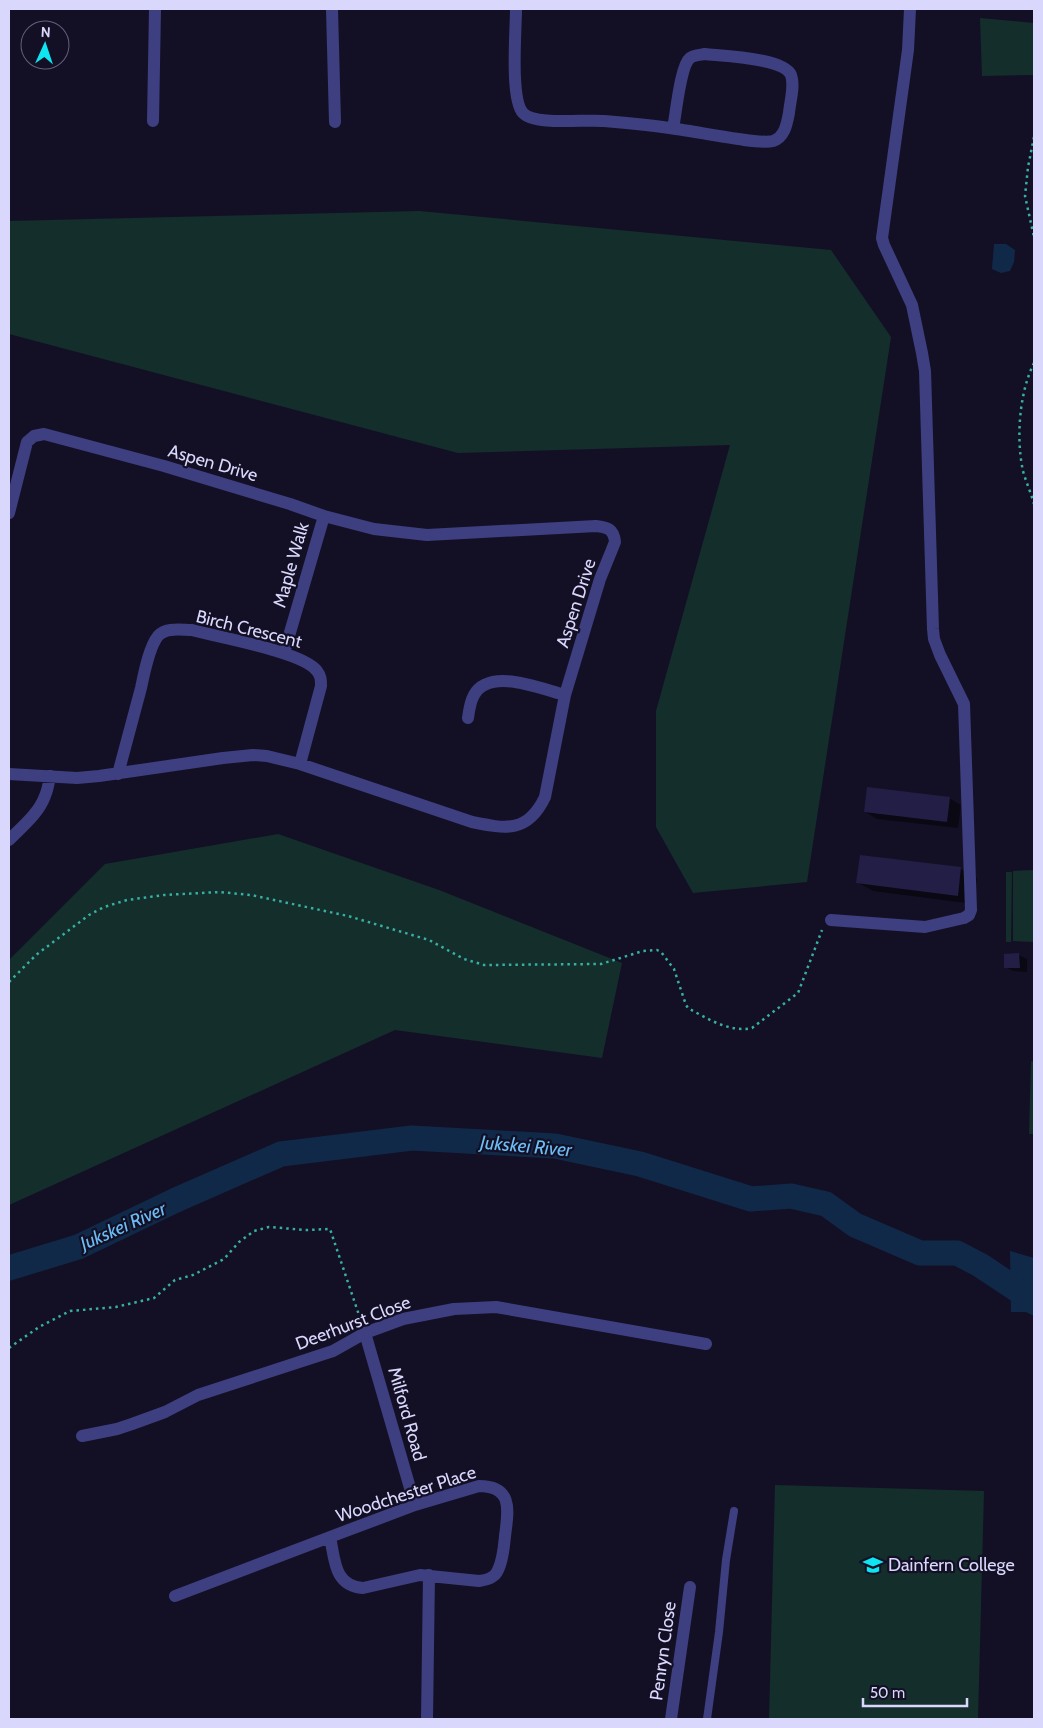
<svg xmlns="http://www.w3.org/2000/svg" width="1043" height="1728" font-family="Cabin,sans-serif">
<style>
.green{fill:#142e2c}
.water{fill:#112948}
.shadow{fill:#0007}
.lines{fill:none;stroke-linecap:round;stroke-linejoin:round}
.river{stroke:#112948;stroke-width:25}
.building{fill:#231e45}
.path{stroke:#37b0a2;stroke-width:2.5;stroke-dasharray:2.5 4;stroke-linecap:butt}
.lane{stroke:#3e3f81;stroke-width:8}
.street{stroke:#3e3f81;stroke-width:12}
.labels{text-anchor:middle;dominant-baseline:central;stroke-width:4.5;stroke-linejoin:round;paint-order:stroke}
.street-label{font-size:18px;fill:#d9d7fc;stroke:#131025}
.poi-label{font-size:18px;fill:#d9d7fc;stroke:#131025;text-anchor:start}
.water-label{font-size:19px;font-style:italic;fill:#6bbdf6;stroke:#131025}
</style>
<rect width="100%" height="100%" fill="#131025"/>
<!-- green -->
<path class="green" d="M 980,18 L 1034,23 L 1034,75 L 982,76 Z
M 419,211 L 831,250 L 891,337 L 807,882 L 693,893 L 656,827 L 656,711 L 730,445 L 458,453 L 9,334 L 9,221 Z
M 278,834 L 439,890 L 622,963 L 602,1058 L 395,1030 L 9,1205 L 9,960 L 105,864 Z
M 1034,870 L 1034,942 L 1013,941 L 1013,871 Z
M 1006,872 L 1012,872 L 1011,942 L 1006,942 Z
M 1031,1061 L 1034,1062 L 1034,1134 L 1029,1134 Z
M 775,1485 L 984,1491 L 978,1719 L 769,1719 Z"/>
<!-- water -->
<path class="water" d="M 994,244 L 1006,244 L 1015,250 L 1014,262 L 1010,271 L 1001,273 L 992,269 Z
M 1010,1251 L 1034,1258 L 1034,1316 L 1026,1312 L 1011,1312 Z"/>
<!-- shadow -->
<path class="shadow" d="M 949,798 L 961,805 L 958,828 L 877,819 L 865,812 Z
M 961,869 L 977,878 L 973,904 L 873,891 L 857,882 Z
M 1019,955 L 1027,959 L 1027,972 L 1013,971 L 1005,967 Z"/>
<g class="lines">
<!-- river -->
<path class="river" d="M 9,1268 L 78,1247 L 176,1200 L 281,1154 L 412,1138 L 555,1146 L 640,1164 L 751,1199 L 791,1196 L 826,1204 L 855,1225 L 920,1253 L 957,1253 L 980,1265 L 1034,1301"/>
</g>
<!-- building -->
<path class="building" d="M 867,787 L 950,797 L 947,822 L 864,812 Z
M 860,855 L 961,867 L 958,896 L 856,883 Z
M 1019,953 L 1020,968 L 1004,968 L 1004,954 Z"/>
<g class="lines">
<!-- path -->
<path class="path" d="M 1034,137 L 1028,167 L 1025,196 L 1034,237
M 1034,363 C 1019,393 1016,439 1023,471 C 1026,482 1031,493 1034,504
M 9,982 L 36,955 L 89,915 L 104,907 L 127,900 L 164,895 L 220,892 L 251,895 L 348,916 L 429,940 L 464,959 L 484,965 L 601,964 L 643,951 L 657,950 L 661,952 L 674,969 L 686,1005 L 688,1008 C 706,1018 730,1033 752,1028 L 798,993 L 822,930
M 9,1348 L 39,1327 L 70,1311 L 116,1307 L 154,1298 L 175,1280 L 193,1275 L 224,1259 L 239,1242 L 254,1231 L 269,1227 L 306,1230 L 330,1229 L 361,1321"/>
<!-- lane -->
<path class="lane" d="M 707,1719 L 719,1632 L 726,1560 L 734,1511"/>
<!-- street -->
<path class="street" d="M 332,9 L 335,122
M 516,9 C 516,30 510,99 523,113 C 535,126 585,119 604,121 C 628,123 652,125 676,129 C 695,131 758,145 773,141 C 785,137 787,123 789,113 C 790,101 795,86 791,75 C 784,58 723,56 705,54 C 700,55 694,55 690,58 C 680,66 676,115 673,128
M 153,121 L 155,9
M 9,513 L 27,442 L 34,436 L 44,434 L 164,466 L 290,504 L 324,516 L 374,529 L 427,535 L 596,526 C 607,527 614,529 615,542 L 600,579 L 565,695 L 545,797 C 528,833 506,829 472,822 L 300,764 L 267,756 L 253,755 L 223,758 L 99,776 L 77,778 L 9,774
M 284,653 L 324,516
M 468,718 C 469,710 470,702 474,695 C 490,667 541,689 565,695
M 118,774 C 126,745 133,717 141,688 C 144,674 149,647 158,636 C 166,627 181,630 192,630 C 217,637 304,652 317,671 C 321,676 321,680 321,686 L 300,764
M 9,840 C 22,827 39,813 45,796 C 48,789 49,782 50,776
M 831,920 L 925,927 L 964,918 L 969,915 L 971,910 L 964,704 L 940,655 L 934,639 L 933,629 L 925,371 L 922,353 L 912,305 L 884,245 L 882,238 L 908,50 L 910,9
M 365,1333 L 415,1505
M 82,1436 L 117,1429 L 132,1424 L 165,1412 L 198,1395 L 333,1351 L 365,1333 L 403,1319 L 454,1309 L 496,1307 L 706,1344
M 479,1486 C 514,1486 508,1512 505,1536 C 504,1547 503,1560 498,1570 C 495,1578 487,1580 479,1581 L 420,1575 L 363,1588 C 334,1586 335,1560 330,1537 L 415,1505 Z
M 175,1596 L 330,1537
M 427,1719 L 429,1575
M 671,1719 L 690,1587"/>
</g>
<!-- icons -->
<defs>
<symbol id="school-bare" viewBox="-9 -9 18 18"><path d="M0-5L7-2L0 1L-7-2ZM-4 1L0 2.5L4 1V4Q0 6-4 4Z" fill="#0fe5f0" stroke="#131025" stroke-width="2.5" paint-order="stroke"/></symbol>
</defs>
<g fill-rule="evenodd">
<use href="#school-bare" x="859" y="1551" width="28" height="28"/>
</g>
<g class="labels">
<!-- street labels -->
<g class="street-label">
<text transform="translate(213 463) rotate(16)">Aspen Drive</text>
<text transform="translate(291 565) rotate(-74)">Maple Walk</text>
<text transform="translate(576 603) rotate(-72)">Aspen Drive</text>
<text transform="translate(249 629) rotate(14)">Birch Crescent</text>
<text transform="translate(353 1323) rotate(-21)">Deerhurst Close</text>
<text transform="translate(407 1414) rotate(74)">Milford Road</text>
<text transform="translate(406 1494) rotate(-18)">Woodchester Place</text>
<text transform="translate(663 1651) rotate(-82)">Penryn Close</text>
</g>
<!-- poi labels -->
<g class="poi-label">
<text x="888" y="1565">Dainfern College</text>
</g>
<!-- water labels -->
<g class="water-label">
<text transform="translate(526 1146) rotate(5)">Jukskei River</text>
<text transform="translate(123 1226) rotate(-24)">Jukskei River</text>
</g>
</g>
<!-- border -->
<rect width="1043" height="1728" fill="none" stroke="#d9d7fc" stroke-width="20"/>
<!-- north arrow -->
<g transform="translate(45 45) rotate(3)"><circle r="24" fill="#131025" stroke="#62607b"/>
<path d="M0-4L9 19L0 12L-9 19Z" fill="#0fe5f0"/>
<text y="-8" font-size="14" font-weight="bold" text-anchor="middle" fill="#d9d7fc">N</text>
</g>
<!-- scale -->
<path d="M863 1698v8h104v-8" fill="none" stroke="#d9d7fc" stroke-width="2.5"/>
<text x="870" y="1698" font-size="15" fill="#d9d7fc" stroke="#131025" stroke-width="4" paint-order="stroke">50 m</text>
</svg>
